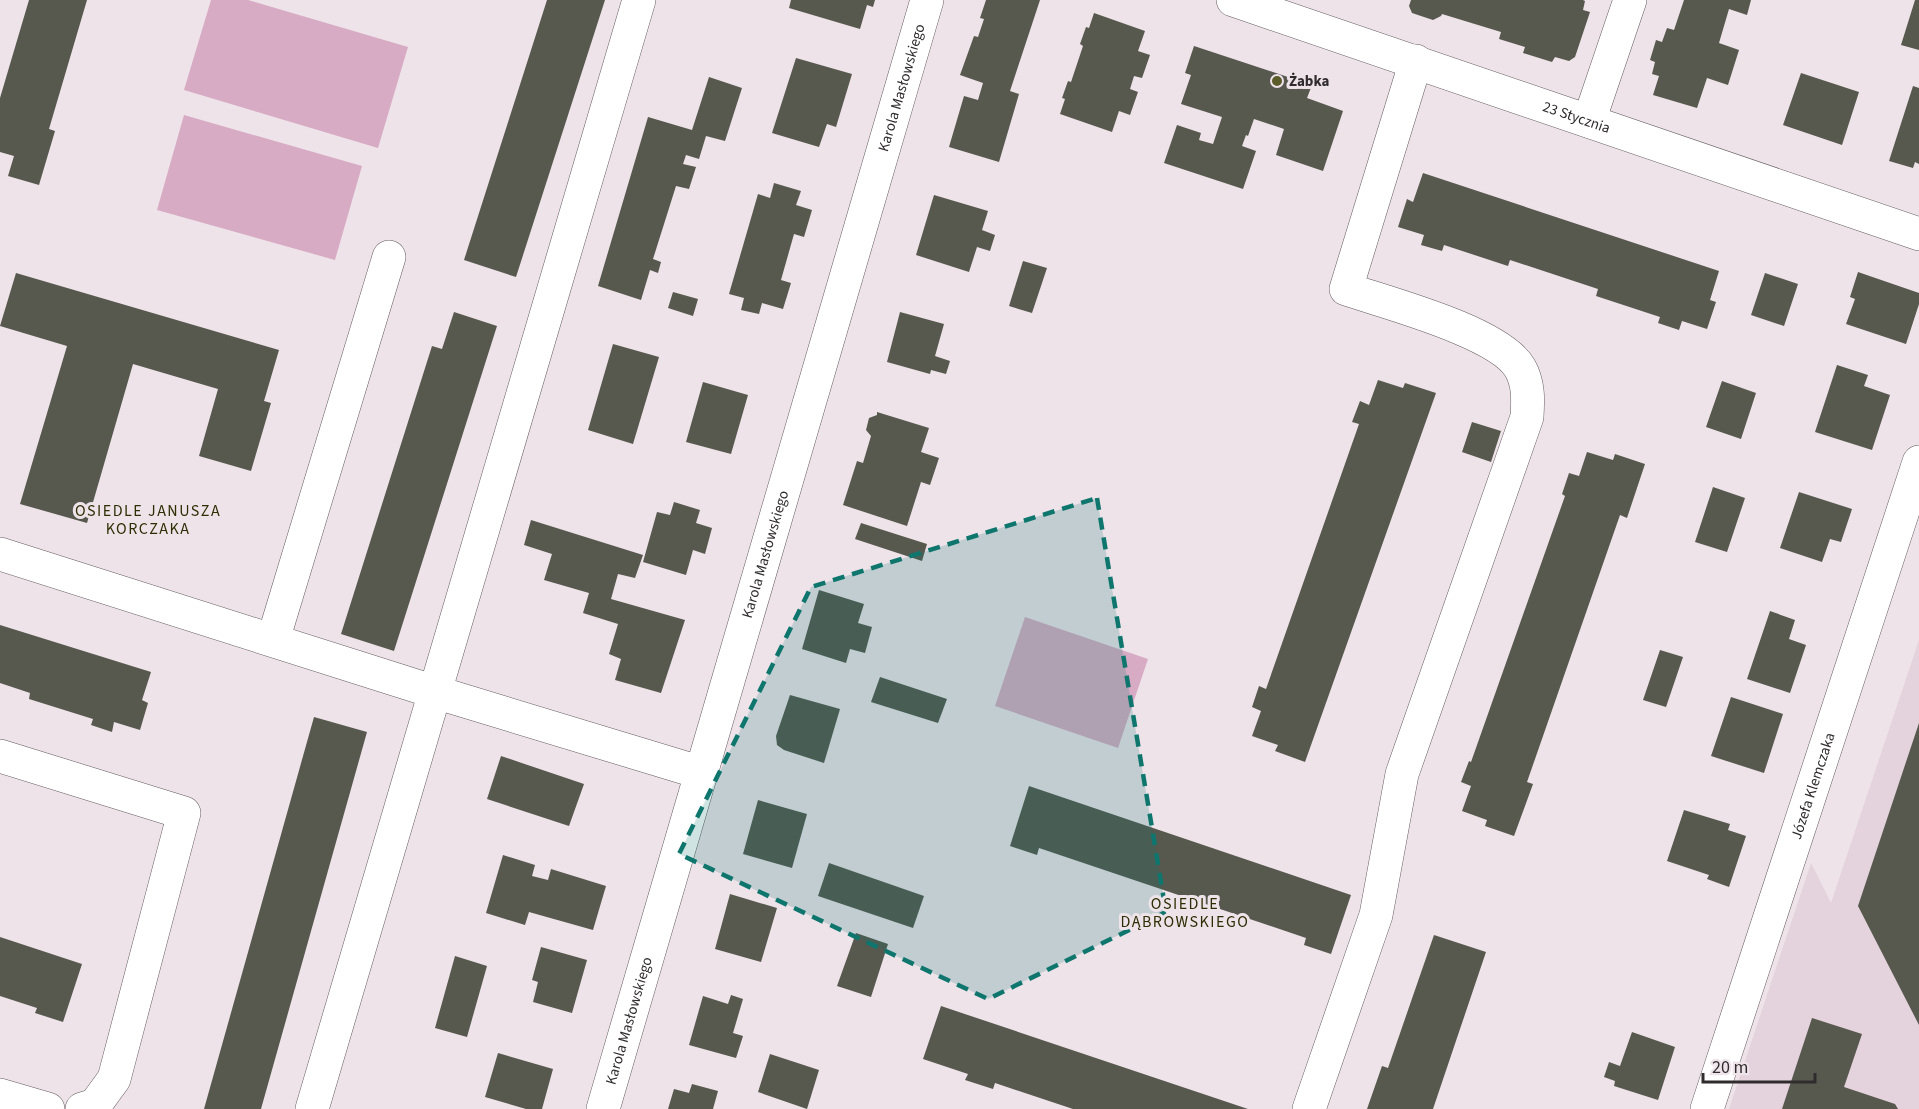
<svg xmlns="http://www.w3.org/2000/svg" width="1919" height="1109" font-family="'Source Sans 3',sans-serif">
<style>
.built{fill:#e4d2dc}
.green{fill:#d8abc4}
.building{fill:#57584e}
.lines{fill:none;stroke-linecap:round;stroke-linejoin:round}
.minor-casing{stroke:#645b60;stroke-width:34}
.minor{stroke:#fff;stroke-width:33}
.marked{fill:#0f766e;fill-opacity:0.2;stroke:#0f766e;stroke-width:4.5;stroke-dasharray:12 8;stroke-linejoin:round}
.poi-dot{fill:#5a5c2a;stroke:#eee3e9;stroke-width:2}
.labels{text-anchor:middle;dominant-baseline:central;stroke-width:6;stroke-linejoin:round;paint-order:stroke}
.poi-label{font-size:15px;font-weight:bold;fill:#302c2e;stroke:#eee3e9;text-anchor:start}
.street-label{font-size:15px;fill:#302c2e;stroke:#eee3e9}
.neighbourhood-label{font-size:16px;letter-spacing:1.5px;fill:#2d2e04;stroke:#eee3e9}
</style>
<rect width="100%" height="100%" fill="#eee3e9"/>
<!-- built -->
<path class="built" d="M 1919,640 L 1919,1109 L 1729,1109 L 1811,863 L 1831,903 Z"/>
<!-- green -->
<path class="green" d="M 211,0 L 248,0 L 408,47 L 378,148 L 184,90 Z
M 184,115 L 362,166 L 335,260 L 157,210 Z
M 1025,617 L 1148,659 L 1118,748 L 995,706 Z"/>
<!-- building -->
<path class="building" d="M 29,0 L 87,0 L 49,129 L 55,131 L 39,185 L 8,176 L 14,156 L 0,152 L 0,98 Z
M 547,0 L 605,0 L 516,277 L 464,260 Z
M 791,0 L 875,0 L 873,7 L 867,5 L 860,29 L 789,8 Z
M 986,0 L 1040,0 L 1010,91 L 1019,94 L 999,162 L 949,147 L 964,96 L 978,100 L 983,83 L 960,75 L 974,36 L 978,37 L 984,19 L 980,18 Z
M 1411,0 L 1583,0 L 1585,1 L 1583,10 L 1590,12 L 1575,57 L 1569,61 L 1555,57 L 1552,62 L 1523,53 L 1525,47 L 1499,39 L 1501,32 L 1442,14 L 1441,16 L 1433,20 L 1412,13 L 1409,6 Z
M 1684,0 L 1751,0 L 1747,15 L 1729,9 L 1719,43 L 1739,50 L 1728,85 L 1707,78 L 1697,108 L 1653,95 L 1659,76 L 1652,74 L 1655,62 L 1650,60 L 1656,40 L 1662,42 L 1667,28 L 1674,30 Z
M 1915,0 L 1919,0 L 1919,50 L 1901,45 Z
M 1094,13 L 1145,31 L 1138,51 L 1150,55 L 1142,78 L 1134,76 L 1130,89 L 1138,92 L 1130,115 L 1119,111 L 1112,132 L 1060,114 L 1065,99 L 1062,98 L 1068,81 L 1071,82 L 1083,46 L 1080,44 L 1086,27 L 1089,28 Z
M 1194,46 L 1312,85 L 1307,98 L 1343,111 L 1323,171 L 1276,155 L 1284,129 L 1254,119 L 1248,136 L 1246,135 L 1242,146 L 1256,151 L 1243,189 L 1164,163 L 1177,125 L 1201,133 L 1199,140 L 1213,144 L 1222,117 L 1181,104 L 1191,75 L 1185,73 Z
M 796,58 L 852,74 L 836,127 L 827,124 L 819,147 L 772,133 Z
M 1801,73 L 1859,92 L 1842,145 L 1783,125 Z
M 709,77 L 742,88 L 725,141 L 706,136 L 699,159 L 686,155 L 683,164 L 696,167 L 689,189 L 676,186 L 653,259 L 661,262 L 658,273 L 650,270 L 641,300 L 598,286 L 648,117 L 692,130 Z
M 1913,86 L 1919,88 L 1919,164 L 1915,162 L 1913,168 L 1889,161 Z
M 1423,173 L 1719,271 L 1710,300 L 1716,302 L 1707,329 L 1682,321 L 1679,330 L 1658,323 L 1660,317 L 1596,296 L 1598,289 L 1510,260 L 1508,266 L 1444,245 L 1442,251 L 1421,245 L 1424,235 L 1398,227 L 1407,199 L 1413,202 Z
M 774,183 L 801,191 L 796,205 L 812,210 L 804,237 L 794,234 L 781,280 L 791,283 L 783,309 L 762,303 L 759,314 L 741,310 L 744,298 L 729,294 L 758,194 L 770,198 Z
M 934,195 L 988,211 L 982,230 L 995,235 L 990,251 L 977,247 L 969,272 L 916,255 Z
M 1023,261 L 1047,268 L 1032,313 L 1009,306 Z
M 1858,272 L 1919,293 L 1919,304 L 1906,344 L 1846,324 L 1855,299 L 1850,297 Z
M 16,273 L 279,350 L 264,401 L 271,403 L 251,471 L 199,456 L 218,389 L 133,364 L 87,523 L 20,504 L 67,346 L 0,326 Z
M 1765,273 L 1798,284 L 1784,326 L 1751,315 Z
M 673,292 L 698,299 L 693,316 L 668,308 Z
M 454,312 L 497,326 L 394,651 L 341,634 L 432,346 L 442,349 Z
M 900,312 L 944,324 L 935,356 L 950,361 L 946,374 L 931,370 L 930,374 L 887,362 Z
M 613,344 L 659,357 L 633,444 L 588,430 Z
M 1837,365 L 1868,375 L 1864,386 L 1890,395 L 1872,450 L 1815,432 Z
M 1378,380 L 1403,388 L 1405,383 L 1436,393 L 1305,762 L 1275,751 L 1278,745 L 1252,736 L 1261,711 L 1252,707 L 1259,686 L 1266,689 L 1359,424 L 1352,422 L 1360,401 L 1369,405 Z
M 1722,381 L 1756,393 L 1741,439 L 1706,427 Z
M 703,382 L 748,395 L 731,454 L 686,442 Z
M 877,412 L 929,428 L 921,452 L 939,458 L 930,485 L 921,482 L 907,526 L 843,505 L 857,461 L 863,463 L 871,436 L 866,430 L 869,418 L 877,415 Z
M 1472,422 L 1501,431 L 1491,462 L 1462,452 Z
M 1587,452 L 1613,460 L 1615,454 L 1645,464 L 1627,518 L 1620,515 L 1527,782 L 1533,784 L 1514,836 L 1485,826 L 1487,820 L 1462,811 L 1471,786 L 1461,782 L 1469,761 L 1471,762 L 1565,496 L 1562,494 L 1569,473 L 1579,476 Z
M 1713,487 L 1745,498 L 1727,552 L 1695,542 Z
M 1799,492 L 1852,509 L 1841,542 L 1830,539 L 1822,562 L 1780,548 Z
M 674,502 L 700,510 L 696,523 L 712,528 L 705,554 L 693,550 L 686,575 L 643,562 L 657,512 L 670,515 Z
M 531,520 L 643,555 L 635,578 L 618,574 L 611,599 L 685,620 L 661,693 L 615,680 L 621,659 L 609,654 L 618,624 L 583,613 L 589,593 L 544,580 L 552,554 L 524,545 Z
M 861,523 L 927,544 L 922,561 L 855,539 Z
M 819,590 L 864,604 L 858,623 L 872,627 L 865,653 L 850,649 L 846,663 L 802,649 Z
M 1770,611 L 1795,620 L 1789,639 L 1806,645 L 1790,693 L 1747,679 Z
M 0,625 L 151,672 L 142,700 L 148,703 L 140,730 L 114,722 L 112,732 L 91,725 L 93,719 L 29,699 L 30,693 L 0,683 Z
M 1660,650 L 1683,657 L 1666,707 L 1643,700 Z
M 880,677 L 947,699 L 938,723 L 871,702 Z
M 790,695 L 840,709 L 824,763 L 784,750 L 777,745 L 776,736 Z
M 1731,697 L 1783,714 L 1764,773 L 1711,756 Z
M 314,717 L 367,732 L 261,1109 L 204,1109 Z
M 1919,723 L 1919,1025 L 1858,906 Z
M 501,756 L 584,784 L 569,826 L 487,799 Z
M 1029,786 L 1351,895 L 1331,954 L 1304,945 L 1306,938 L 1039,848 L 1037,855 L 1010,846 Z
M 758,800 L 807,814 L 792,868 L 743,854 Z
M 1684,810 L 1730,824 L 1728,830 L 1746,836 L 1729,887 L 1707,879 L 1709,875 L 1667,861 Z
M 503,855 L 535,865 L 532,876 L 548,880 L 551,869 L 606,886 L 593,930 L 529,912 L 525,925 L 486,913 Z
M 829,863 L 924,896 L 913,928 L 818,896 Z
M 730,894 L 777,908 L 761,962 L 715,949 Z
M 856,933 L 888,944 L 871,997 L 837,986 Z
M 1434,935 L 1486,952 L 1433,1109 L 1367,1109 L 1382,1066 L 1388,1068 Z
M 0,937 L 82,964 L 63,1022 L 35,1013 L 37,1008 L 0,996 Z
M 541,947 L 587,960 L 572,1013 L 533,1002 L 538,982 L 532,980 Z
M 455,956 L 487,966 L 467,1037 L 435,1028 Z
M 731,995 L 743,999 L 733,1033 L 743,1036 L 736,1058 L 689,1045 L 703,996 L 728,1004 Z
M 941,1006 L 1248,1109 L 1073,1109 L 995,1083 L 993,1089 L 965,1080 L 968,1074 L 923,1059 Z
M 1812,1018 L 1862,1034 L 1844,1087 L 1895,1104 L 1898,1109 L 1782,1109 Z
M 1632,1032 L 1675,1047 L 1658,1100 L 1614,1086 L 1615,1081 L 1604,1077 L 1609,1062 L 1620,1066 Z
M 498,1053 L 553,1069 L 542,1109 L 526,1109 L 485,1097 Z
M 770,1054 L 819,1070 L 807,1109 L 758,1092 Z
M 692,1084 L 718,1091 L 713,1109 L 668,1109 L 674,1089 L 689,1093 Z"/>
<g class="lines">
<defs>
<g id="minor">
<path id="s1" d="M 1233,0 L 1919,234"/>
<path d="M 1589,121 L 1630,0"/>
<path d="M 0,554 L 435,692 L 702,773"/>
<path d="M 273,640 L 389,257"/>
<path d="M 0,756 L 184,813 L 114,1079 L 95,1105 L 82,1109"/>
<path d="M 0,1095 L 48,1109"/>
<path d="M 312,1109 L 639,0"/>
<path id="s2" d="M 603,1109 L 927,0"/>
<path d="M 1309,1109 L 1376,915 L 1402,774 L 1527,417 C 1528,400 1529,384 1520,368 C 1499,332 1387,303 1346,289 L 1416,61"/>
<path id="s3" d="M 1707,1109 L 1919,462"/>
</g>
</defs>
<!-- minor casing -->
<use href="#minor" class="minor-casing"/>
<!-- minor -->
<use href="#minor" class="minor"/>
</g>
<!-- marked area -->
<path class="marked" d="M 1097,498 L 1166,912 L 988,999 L 679,854 L 811,587 Z"/>
<!-- markers -->
<circle class="poi-dot" cx="1277" cy="81" r="6"/>
<g class="labels">
<!-- poi labels -->
<g class="poi-label">
<text x="1289" y="81">Żabka</text>
</g>
<!-- street labels -->
<g class="street-label">
<text stroke="none"><textPath href="#s2" startOffset="1064">Karola Masłowskiego</textPath></text>
<text stroke="none"><textPath href="#s1" startOffset="363">23 Stycznia</textPath></text>
<text stroke="none"><textPath href="#s2" startOffset="578">Karola Masłowskiego</textPath></text>
<text stroke="none"><textPath href="#s3" startOffset="340">Józefa Klemczaka</textPath></text>
<text stroke="none"><textPath href="#s2" startOffset="92">Karola Masłowskiego</textPath></text>
</g>
<!-- neighbourhood labels -->
<g class="neighbourhood-label">
<text x="148" y="511">OSIEDLE JANUSZA<tspan x="148" dy="18">KORCZAKA</tspan></text>
<text x="1185" y="904">OSIEDLE<tspan x="1185" dy="18">DĄBROWSKIEGO</tspan></text>
</g>
</g>
<!-- scale -->
<path d="M1703 1073v9h112v-9" fill="none" stroke="#302c2e" stroke-width="3"/>
<text x="1712" y="1073" font-size="18" fill="#302c2e" stroke="#eee3e9" stroke-width="4.5" paint-order="stroke">20 m</text>
</svg>
